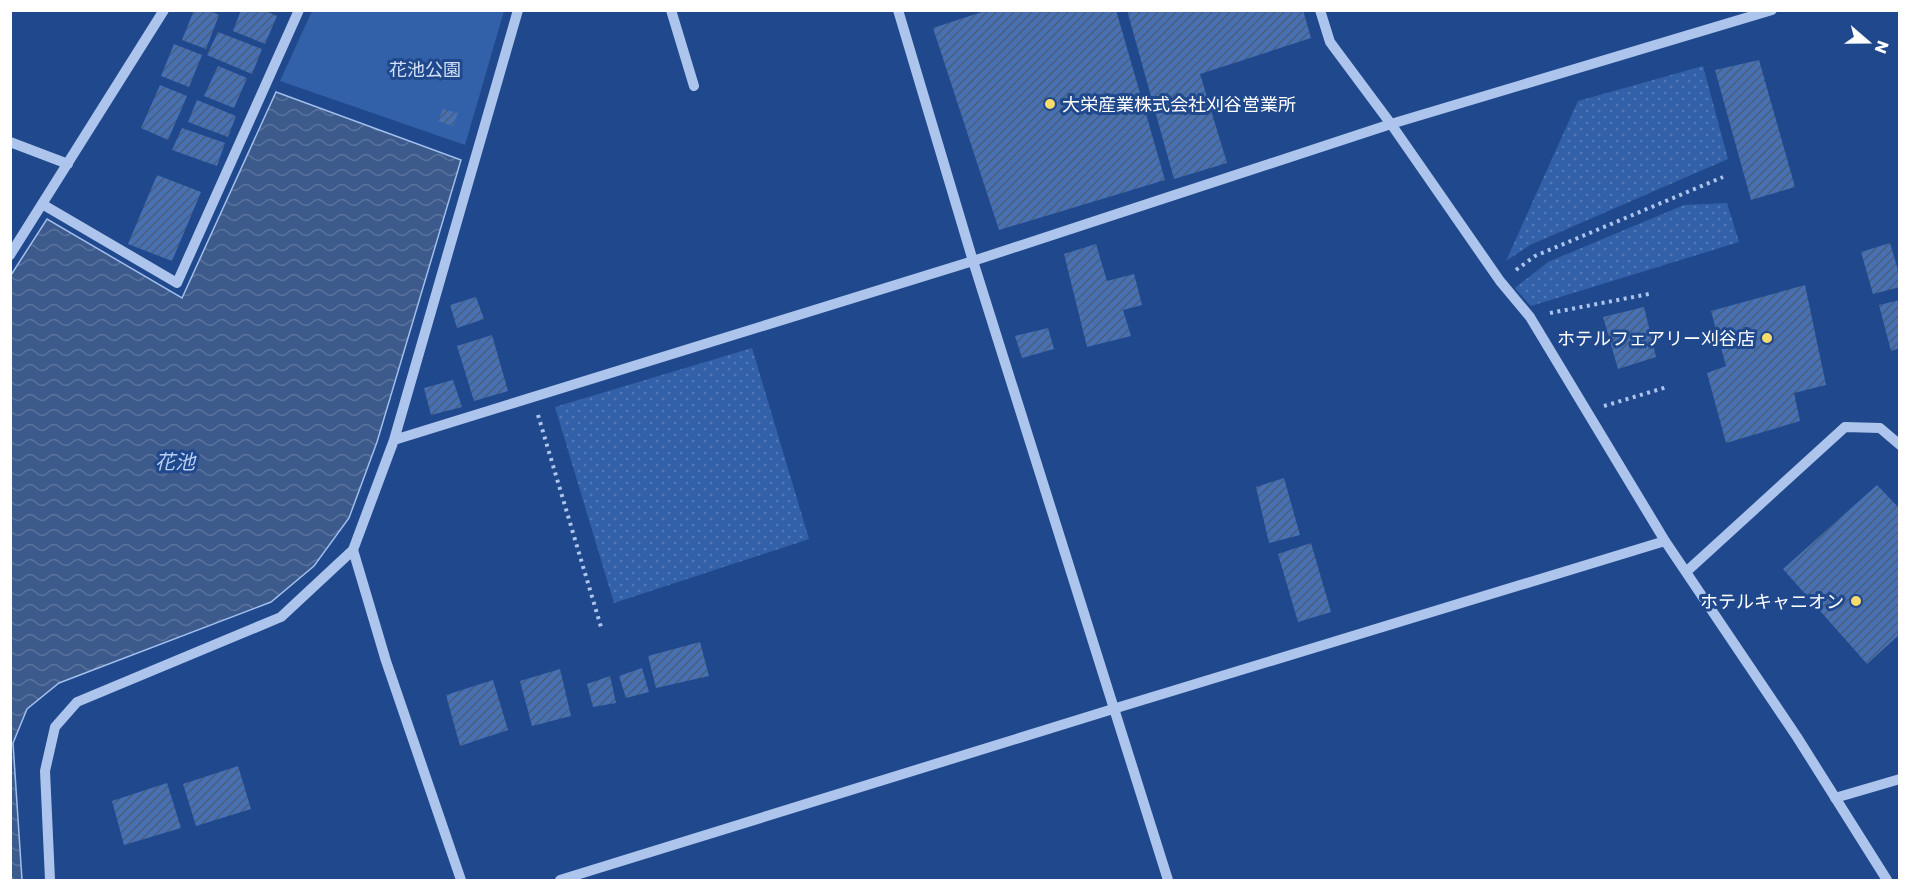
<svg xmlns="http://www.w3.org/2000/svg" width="1910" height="891" font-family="Poppins,'Noto Sans JP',sans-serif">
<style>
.grass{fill:url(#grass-dots)}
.green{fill:#3361a9}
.water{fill:url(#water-waves);stroke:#a1bfed;stroke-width:1.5}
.building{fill:url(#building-hatch)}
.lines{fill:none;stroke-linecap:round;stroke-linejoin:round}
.path{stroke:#adc5ec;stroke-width:4;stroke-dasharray:3 4.5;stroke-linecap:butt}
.minor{stroke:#adc5ec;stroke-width:10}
.poi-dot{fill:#f9da6d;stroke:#20488c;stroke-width:2}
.labels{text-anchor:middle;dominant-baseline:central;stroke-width:6;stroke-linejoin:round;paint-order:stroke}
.park-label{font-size:18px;fill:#d2e1f8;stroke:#20488c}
.poi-label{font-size:18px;fill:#fff;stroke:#20488c;text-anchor:end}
.water-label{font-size:20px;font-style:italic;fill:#b9d0f3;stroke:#20488c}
</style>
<defs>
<pattern id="grass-dots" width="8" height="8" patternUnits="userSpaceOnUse" patternTransform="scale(1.5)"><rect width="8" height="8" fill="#3361a9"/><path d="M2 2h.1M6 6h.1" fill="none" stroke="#5279b6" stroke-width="1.8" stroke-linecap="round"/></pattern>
<pattern id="water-waves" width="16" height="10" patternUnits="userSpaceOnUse" patternTransform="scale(1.5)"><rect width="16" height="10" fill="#3d5a8c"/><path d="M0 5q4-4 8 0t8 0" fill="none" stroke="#5a739d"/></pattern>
<pattern id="building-hatch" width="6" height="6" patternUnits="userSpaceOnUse" patternTransform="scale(1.5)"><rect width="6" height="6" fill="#4871b3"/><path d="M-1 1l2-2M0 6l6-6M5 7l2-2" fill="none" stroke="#4a5d7a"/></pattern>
</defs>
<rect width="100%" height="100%" fill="#20488c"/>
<!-- grass -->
<path class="grass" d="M 1703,66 L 1728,159 L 1530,245 L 1506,261 L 1578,101 Z
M 1727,203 L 1739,242 L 1531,306 L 1515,288 L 1548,262 L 1684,205 Z
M 752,348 L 809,539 L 614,603 L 555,407 Z"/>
<!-- green -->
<path class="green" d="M 312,11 L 504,11 L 465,145 L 280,81 Z"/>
<!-- water -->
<path class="water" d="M 276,92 L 461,160 L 377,442 L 349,518 L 314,566 L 271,602 L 59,683 L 27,709 L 13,743 L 22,880 L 11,880 L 11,275 L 47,219 L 182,298 Z"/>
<!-- building -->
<path class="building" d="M 194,10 L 208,10 L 219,15 L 206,49 L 182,40 Z
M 241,10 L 263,10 L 277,16 L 265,44 L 233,31 Z
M 988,10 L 1116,10 L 1165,180 L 999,230 L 933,28 Z
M 1127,10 L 1303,10 L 1311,38 L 1200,74 L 1227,163 L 1174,179 Z
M 218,32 L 262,49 L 252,74 L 207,55 Z
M 174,44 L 202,55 L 189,87 L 161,76 Z
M 1759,60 L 1795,187 L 1751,200 L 1715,70 Z
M 218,66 L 247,78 L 234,108 L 204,96 Z
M 160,85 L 187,96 L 168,140 L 141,128 Z
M 197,100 L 236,116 L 228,137 L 188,122 Z
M 443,109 L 458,113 L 453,126 L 438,121 Z
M 182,128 L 225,143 L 217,166 L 172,150 Z
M 157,175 L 201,192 L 172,261 L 128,244 Z
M 1890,243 L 1900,277 L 1900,287 L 1873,294 L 1861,252 Z
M 1096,244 L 1107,281 L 1134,274 L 1142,305 L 1123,310 L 1131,336 L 1087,347 L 1064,254 Z
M 1805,285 L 1826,385 L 1794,393 L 1800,421 L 1726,443 L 1707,373 L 1726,366 L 1711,311 Z
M 476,297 L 484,319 L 457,328 L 450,305 Z
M 1900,300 L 1900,348 L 1891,351 L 1879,305 Z
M 1644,307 L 1656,357 L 1618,369 L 1603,317 Z
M 1048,328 L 1054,349 L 1022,358 L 1015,336 Z
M 492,335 L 508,391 L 474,401 L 457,346 Z
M 453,380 L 462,407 L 431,415 L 424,388 Z
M 1284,478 L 1300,535 L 1269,543 L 1256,487 Z
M 1877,485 L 1900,509 L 1900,634 L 1867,664 L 1783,569 Z
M 1311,543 L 1331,612 L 1298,622 L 1278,554 Z
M 700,642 L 709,676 L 656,688 L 648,656 Z
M 642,668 L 649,692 L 626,698 L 619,676 Z
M 560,669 L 571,716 L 532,726 L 520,681 Z
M 610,676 L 616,703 L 593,707 L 587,684 Z
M 493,680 L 508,730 L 460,746 L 446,695 Z
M 238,766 L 251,809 L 196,826 L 183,784 Z
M 167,783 L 181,828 L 124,845 L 112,801 Z"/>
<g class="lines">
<!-- path -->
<path class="path" d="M 1516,270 L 1535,256 L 1723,177
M 1550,313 L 1649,294
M 1604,406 L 1667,387
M 538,415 L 601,627"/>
<!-- minor -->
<path class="minor" d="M 671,10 L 694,86
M 898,10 L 973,261 L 1168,880
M 1320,10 L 1330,42 L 1391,124 L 1500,281 L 1530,317 L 1665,541 L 1797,737 L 1887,880
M 10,142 L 68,164
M 42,204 L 177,283 L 299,10
M 10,255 L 164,10
M 394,440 L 973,261 L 1391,124 L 1772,10
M 353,550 L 386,661 L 461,880
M 1686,572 L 1845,427 L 1880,428 L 1900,445
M 1835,798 L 1900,779
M 50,880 L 45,771 L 55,727 L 77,702 L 281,617 L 353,550 L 394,440 L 518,10
M 560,880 L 1113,709 L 1665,541"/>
</g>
<!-- markers -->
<g class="poi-dot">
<circle cx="1050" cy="104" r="6"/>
<circle cx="1767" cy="338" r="6"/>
<circle cx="1856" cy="601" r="6"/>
</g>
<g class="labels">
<!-- park labels -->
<g class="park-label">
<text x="425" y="69">花池公園</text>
</g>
<!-- poi labels -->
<g class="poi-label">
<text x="1062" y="104" text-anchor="start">大栄産業株式会社刈谷営業所</text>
<text x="1755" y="338">ホテルフェアリー刈谷店</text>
<text x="1844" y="601">ホテルキャニオン</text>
</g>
<!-- water labels -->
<g class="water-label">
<text x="175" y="462">花池</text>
</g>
</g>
<!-- border -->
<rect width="1910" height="891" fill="none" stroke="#ffffff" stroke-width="24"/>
<!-- north arrow -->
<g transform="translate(1868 42) rotate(110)" stroke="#20488c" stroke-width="4.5" paint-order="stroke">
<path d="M0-4.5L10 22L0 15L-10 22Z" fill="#ffffff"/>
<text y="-9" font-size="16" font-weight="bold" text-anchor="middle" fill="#ffffff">N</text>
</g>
</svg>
